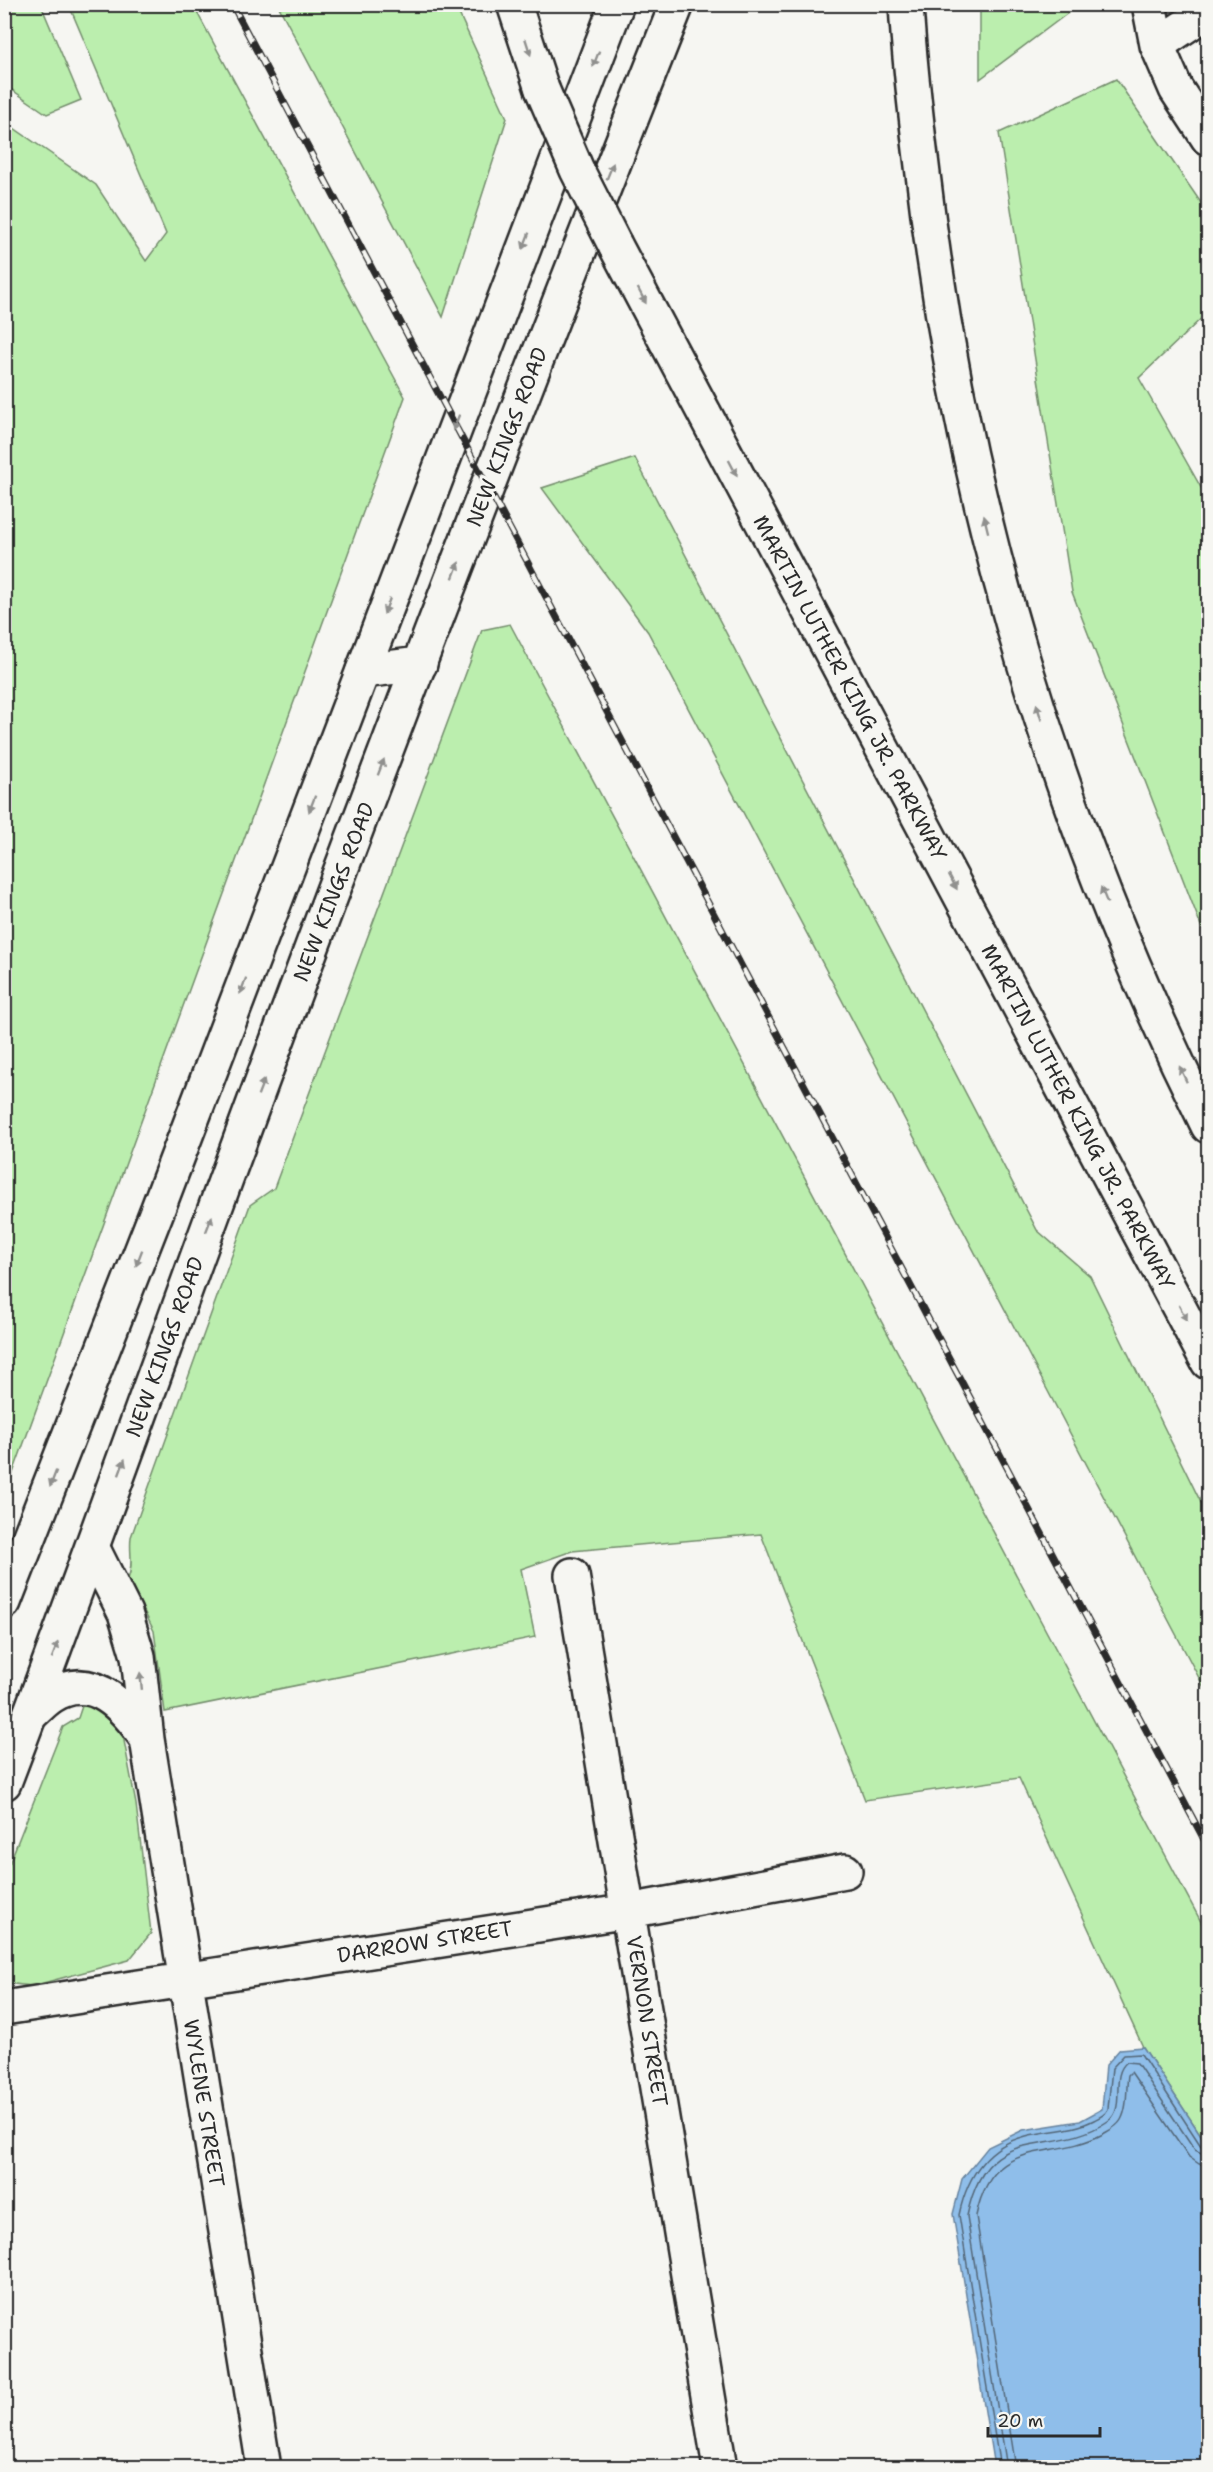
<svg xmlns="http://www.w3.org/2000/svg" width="1213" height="2472" font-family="'Shantell Sans',sans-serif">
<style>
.green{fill:#bbeeae;stroke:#738c6c;stroke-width:1.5}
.water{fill:#8fbeea;stroke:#67839e;stroke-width:1.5}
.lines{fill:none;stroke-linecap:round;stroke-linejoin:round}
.shore{stroke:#536677;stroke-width:1.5}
.minor-casing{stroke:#2b2b2b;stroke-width:38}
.primary-casing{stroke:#2b2b2b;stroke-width:38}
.trunk-casing{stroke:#2b2b2b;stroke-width:38}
.minor{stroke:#f6f6f2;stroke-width:33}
.primary{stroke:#f6f6f2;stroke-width:33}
.trunk{stroke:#f6f6f2;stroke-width:33}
.rail-casing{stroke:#2b2b2b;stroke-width:7}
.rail{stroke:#f6f6f2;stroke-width:4.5;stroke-dasharray:14;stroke-linecap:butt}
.trunk-bridge-casing{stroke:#2b2b2b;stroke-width:38;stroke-linecap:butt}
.trunk-bridge{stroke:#f6f6f2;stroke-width:33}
.oneway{fill:#90908e}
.labels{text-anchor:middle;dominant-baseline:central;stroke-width:6;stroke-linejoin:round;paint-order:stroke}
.street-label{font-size:21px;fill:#2b2b2b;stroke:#f6f6f2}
</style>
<rect width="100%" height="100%" fill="#f6f6f2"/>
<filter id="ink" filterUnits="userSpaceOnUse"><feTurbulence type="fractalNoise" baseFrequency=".0167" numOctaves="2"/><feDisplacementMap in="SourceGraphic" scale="12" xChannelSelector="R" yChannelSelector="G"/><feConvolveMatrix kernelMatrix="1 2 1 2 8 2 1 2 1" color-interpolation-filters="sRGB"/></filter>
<g filter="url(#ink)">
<!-- green -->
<path class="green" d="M 4,5 L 41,5 L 81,100 L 47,114 L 5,85 Z
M 69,5 L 193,5 L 405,397 L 5,1495 L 5,122 L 96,185 L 146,261 L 166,234 Z
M 278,5 L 455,5 L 507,118 L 443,317 Z
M 980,5 L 1067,5 L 1068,13 L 980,79 Z
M 1116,79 L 1208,213 L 1208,312 L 1139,378 L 1208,500 L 1208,944 L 1072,592 L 999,133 Z
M 635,458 L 1037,1230 L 1090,1276 L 1208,1517 L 1208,1695 L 648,632 L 542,488 Z
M 510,624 L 1208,1935 L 1208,2146 L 1143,2047 L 1019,1778 L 865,1800 L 761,1534 L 572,1551 L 521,1569 L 535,1637 L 165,1712 L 154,1631 L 128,1579 C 134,1564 129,1552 131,1537 L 250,1205 L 274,1188 L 482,630 Z
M 82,1706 L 94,1706 L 110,1715 L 122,1730 L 136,1804 L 151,1933 L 129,1960 L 32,1986 L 5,1983 L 4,1877 L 63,1727 L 78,1718 Z"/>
<!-- water -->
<path class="water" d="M 1143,2047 L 1208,2146 L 1208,2467 L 994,2467 L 953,2214 L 962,2179 L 988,2147 L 1023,2130 L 1080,2121 L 1102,2109 L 1106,2065 L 1120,2049 Z"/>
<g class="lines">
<!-- shore -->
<path class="shore" d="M 1000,2468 L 959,2215 C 967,2177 986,2146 1026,2136 C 1049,2130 1073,2131 1094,2120 C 1100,2117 1105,2115 1108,2109 L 1112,2068 L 1124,2055 L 1141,2054 L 1201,2146 L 1208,2149
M 1007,2468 L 967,2216 C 987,2117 1052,2160 1108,2121 C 1127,2108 1109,2076 1127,2062 L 1137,2063 L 1195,2150 L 1208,2156
M 1016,2468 L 976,2216 C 993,2134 1049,2163 1103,2134 C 1110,2130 1117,2127 1121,2120 C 1128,2108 1126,2088 1128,2075 L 1131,2072 L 1189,2157 L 1199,2164 L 1208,2165"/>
<defs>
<path id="minor" d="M 1149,4 L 1157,45 L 1176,89 L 1208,138
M 1157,45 L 1208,11
M 363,671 L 420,664
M 93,1549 L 125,1613 L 138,1656 L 147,1739 L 264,2468
M 572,1575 L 720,2468
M 31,1714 C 38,1708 44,1701 52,1696 C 93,1670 126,1708 147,1739
M 4,2008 L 629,1911 L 845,1871"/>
<path id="primary" d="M 4,1602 L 157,1211 L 617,4
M 4,1783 C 73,1602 138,1419 205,1236 C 356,823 514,413 677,4"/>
<path id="trunk" d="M 514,4 L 542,89
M 906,4 C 909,61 916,118 923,174 C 961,506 1059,827 1208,1126
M 615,245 L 1208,1362"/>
</defs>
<!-- minor casing -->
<use href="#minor" class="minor-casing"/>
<!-- primary casing -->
<use href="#primary" class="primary-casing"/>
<!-- trunk casing -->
<use href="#trunk" class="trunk-casing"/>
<!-- minor -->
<use href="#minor" class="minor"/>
<!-- primary -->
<use href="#primary" class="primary"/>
<!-- trunk -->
<use href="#trunk" class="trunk"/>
<defs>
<path id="rail" d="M 232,4 L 1208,1847"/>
</defs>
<!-- rail casing -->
<use href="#rail" class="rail-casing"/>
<!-- rail -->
<use href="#rail" class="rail"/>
<defs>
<path id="trunk-bridge" d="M 542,89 L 577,170 L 615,245"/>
</defs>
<!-- trunk-bridge casing -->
<use href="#trunk-bridge" class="trunk-bridge-casing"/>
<!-- trunk-bridge -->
<use href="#trunk-bridge" class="trunk-bridge"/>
</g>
<!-- one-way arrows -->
<defs><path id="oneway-solid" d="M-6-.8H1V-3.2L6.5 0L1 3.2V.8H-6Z" transform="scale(1.5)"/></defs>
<g class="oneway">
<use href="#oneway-solid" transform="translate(528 47) rotate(72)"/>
<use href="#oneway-solid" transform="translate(596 59) rotate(111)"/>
<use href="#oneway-solid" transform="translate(610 171) rotate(-68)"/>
<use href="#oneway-solid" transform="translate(526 241) rotate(111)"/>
<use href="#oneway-solid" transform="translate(642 296) rotate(62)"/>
<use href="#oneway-solid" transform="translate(456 423) rotate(111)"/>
<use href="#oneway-solid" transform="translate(733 468) rotate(62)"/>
<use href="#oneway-solid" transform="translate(986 524) rotate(-104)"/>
<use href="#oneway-solid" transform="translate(456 570) rotate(-69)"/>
<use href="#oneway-solid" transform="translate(387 606) rotate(111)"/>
<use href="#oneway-solid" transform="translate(1039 712) rotate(-107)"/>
<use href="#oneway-solid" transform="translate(381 767) rotate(-69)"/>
<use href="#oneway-solid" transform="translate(312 804) rotate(111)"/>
<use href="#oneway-solid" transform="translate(953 882) rotate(62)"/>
<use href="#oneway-solid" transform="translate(1104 895) rotate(-112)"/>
<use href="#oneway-solid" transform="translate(243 986) rotate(111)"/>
<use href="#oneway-solid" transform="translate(1183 1074) rotate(-115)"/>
<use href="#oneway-solid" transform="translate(261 1087) rotate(-69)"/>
<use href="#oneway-solid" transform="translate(209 1224) rotate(-69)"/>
<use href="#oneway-solid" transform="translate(139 1258) rotate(111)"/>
<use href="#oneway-solid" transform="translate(1183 1313) rotate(62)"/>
<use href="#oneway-solid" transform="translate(122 1467) rotate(-70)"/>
<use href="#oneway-solid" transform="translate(53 1479) rotate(111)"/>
<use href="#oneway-solid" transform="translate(55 1650) rotate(-69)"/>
<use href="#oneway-solid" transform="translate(141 1681) rotate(-96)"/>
</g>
</g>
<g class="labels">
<!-- street labels -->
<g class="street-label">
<text transform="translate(507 437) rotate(-69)">NEW KINGS ROAD</text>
<text transform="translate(850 688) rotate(62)">MARTIN LUTHER KING JR. PARKWAY</text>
<text transform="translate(334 892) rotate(-69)">NEW KINGS ROAD</text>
<text transform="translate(1078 1117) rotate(62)">MARTIN LUTHER KING JR. PARKWAY</text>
<text transform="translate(165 1347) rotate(-70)">NEW KINGS ROAD</text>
<text transform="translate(425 1942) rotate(-9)">DARROW STREET</text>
<text transform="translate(647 2021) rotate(81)">VERNON STREET</text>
<text transform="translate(204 2103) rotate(81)">WYLENE STREET</text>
</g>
</g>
<!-- margin -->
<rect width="1213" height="2472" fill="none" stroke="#f6f6f2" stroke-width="24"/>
<rect x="12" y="12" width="1189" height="2448" fill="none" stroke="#2b2b2b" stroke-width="2" filter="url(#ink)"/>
<!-- scale -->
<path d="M988 2427v9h112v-9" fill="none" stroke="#2b2b2b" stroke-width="3"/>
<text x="997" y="2427" font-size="18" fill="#2b2b2b" stroke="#f6f6f2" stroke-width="4.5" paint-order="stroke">20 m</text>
</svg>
